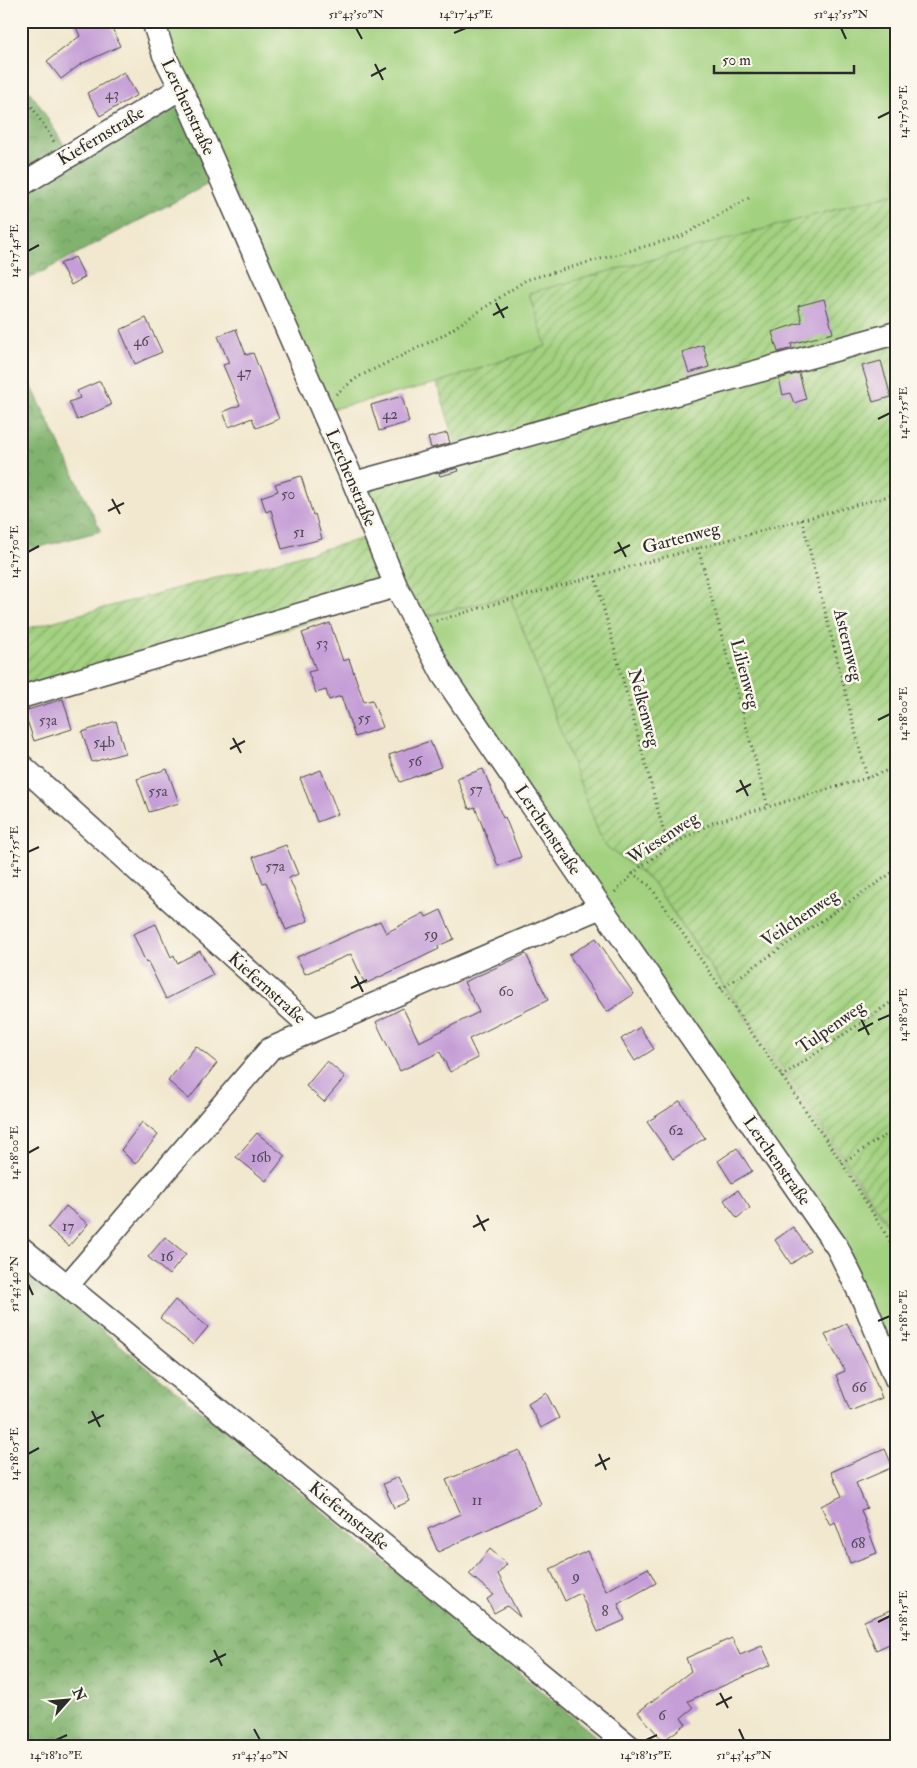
<svg xmlns="http://www.w3.org/2000/svg" width="917" height="1768" font-family="'IM FELL Double Pica',serif">
<style>
.grass{fill:#a2d17f;stroke:#667e55}
.forest{fill:url(#forest-crowns);stroke:#566f4c}
.garden{fill:url(#garden-furrows);stroke:#667e55}
.building{fill:#c59ed7}
.lines{fill:none;stroke-linecap:round;stroke-linejoin:round}
.minor-casing{stroke:#494744;stroke-width:25}
.path{stroke:#494744;stroke-width:3;stroke-dasharray:1 4;stroke-linecap:butt}
.minor{stroke:#fff;stroke-width:22}
.ticks{fill:none;stroke:#2b2b2b;stroke-width:2}
.labels{text-anchor:middle;dominant-baseline:central;stroke-width:5;stroke-linejoin:round;paint-order:stroke}
.number-label{font-size:15px;fill:#524856}
.street-label{font-size:18px;fill:#2b2b2b;stroke:#fbf7ec}
.neatline{fill:none;stroke:#2b2b2b;stroke-width:2}
.ticks-label{font-size:12px;text-anchor:middle;fill:#2b2b2b}
</style>
<defs>
<pattern id="forest-crowns" width="20" height="18" patternUnits="userSpaceOnUse" patternTransform="scale(1.25)"><rect width="20" height="18" fill="#81b36e"/><path d="M2 6a3 3 0 1 1 6 0M12 15a3 3 0 1 1 6 0" fill="none" stroke="#6a925b"/></pattern>
<pattern id="garden-furrows" width="10" height="10" patternUnits="userSpaceOnUse" patternTransform="scale(1.25)"><rect width="10" height="10" fill="#a2d17f"/><path d="M-1 1l2-2M0 10L10 0M9 11l2-2" fill="none" stroke="#84aa68"/></pattern>
</defs>
<rect width="100%" height="100%" fill="#fbf7ec"/>
<filter id="ink" filterUnits="userSpaceOnUse"><feTurbulence type="fractalNoise" baseFrequency=".02" numOctaves="2"/><feDisplacementMap in="SourceGraphic" scale="10" xChannelSelector="R" yChannelSelector="G"/><feConvolveMatrix kernelMatrix="1 2 1 2 8 2 1 2 1" color-interpolation-filters="sRGB"/></filter>
<filter id="wash" filterUnits="userSpaceOnUse"><feTurbulence type="fractalNoise" baseFrequency=".0096" numOctaves="4" result="noise"/><feDisplacementMap in="SourceGraphic" scale="20" xChannelSelector="R" yChannelSelector="G"/><feGaussianBlur stdDeviation="1.12" result="paint"/><feColorMatrix in="noise" values="0 0 0 0 0 0 0 0 0 0 0 0 0 0 0 0 0 1.4 0 .05"/><feComposite in="paint" operator="in"/></filter>
<g filter="url(#wash)">
<rect width="100%" height="100%" fill="#f2e8cf"/>
<!-- grass -->
<path class="grass" d="M 163,21 L 896,21 L 896,193 L 529,294 L 547,346 L 437,383 L 328,410 L 188,86 Z
M 510,596 L 603,844 L 651,880 L 896,1238 L 896,1355 L 417,619 Z"/>
<!-- forest -->
<path class="forest" d="M 21,80 L 38,103 L 74,161 L 177,98 L 212,182 L 21,283 Z
M 21,364 L 101,531 L 21,552 Z
M 21,1264 L 63,1298 L 609,1747 L 21,1747 Z"/>
<!-- garden -->
<path class="garden" d="M 896,193 L 896,1236 L 797,1089 L 651,880 L 603,844 L 510,596 L 417,618 L 355,476 L 456,444 L 437,383 L 546,346 L 529,293 Z
M 365,538 L 392,598 L 21,707 L 21,630 Z"/>
<g id="blocks">
<!-- building -->
<path class="building" d="M 73,21 L 109,21 L 120,46 L 81,64 L 61,79 L 47,61 L 80,36 Z
M 124,72 L 137,95 L 100,116 L 87,93 Z
M 75,257 L 85,277 L 71,285 L 60,264 Z
M 824,299 L 833,333 L 791,344 L 792,348 L 778,352 L 772,332 L 802,322 L 798,306 Z
M 146,318 L 162,352 L 135,364 L 120,330 Z
M 236,329 L 246,355 L 253,353 L 279,419 L 256,428 L 252,418 L 229,427 L 223,412 L 240,405 L 223,365 L 229,363 L 218,336 Z
M 703,345 L 709,367 L 689,373 L 682,352 Z
M 881,361 L 891,397 L 873,402 L 862,366 Z
M 799,373 L 806,399 L 794,403 L 790,393 L 783,395 L 779,379 Z
M 100,381 L 111,405 L 77,420 L 69,402 L 80,398 L 77,391 Z
M 402,396 L 409,422 L 379,431 L 371,405 Z
M 447,433 L 450,443 L 431,448 L 428,438 Z
M 458,468 L 459,471 L 440,476 L 439,473 Z
M 301,476 L 313,515 L 315,514 L 322,539 L 282,549 L 271,510 L 266,512 L 261,497 L 278,491 L 275,484 Z
M 330,623 L 343,661 L 349,659 L 364,702 L 372,700 L 383,727 L 355,737 L 341,696 L 329,700 L 326,690 L 316,693 L 308,672 L 316,670 L 302,633 Z
M 63,699 L 72,729 L 34,741 L 24,711 Z
M 116,721 L 125,753 L 92,762 L 82,732 Z
M 430,741 L 441,767 L 400,782 L 389,755 Z
M 167,769 L 179,803 L 149,812 L 137,779 Z
M 483,769 L 503,818 L 505,817 L 521,857 L 498,866 L 475,807 L 469,809 L 457,778 Z
M 321,770 L 338,814 L 317,822 L 300,778 Z
M 286,845 L 298,874 L 289,878 L 308,921 L 286,930 L 266,882 L 263,883 L 253,857 Z
M 441,910 L 454,939 L 438,946 L 439,949 L 365,984 L 351,954 L 305,974 L 297,957 L 380,921 L 386,933 L 424,913 L 426,917 Z
M 156,924 L 171,957 L 174,955 L 177,963 L 200,951 L 213,975 L 166,999 L 148,962 L 146,963 L 133,934 Z
M 596,938 L 634,994 L 607,1012 L 569,955 Z
M 526,954 L 548,1000 L 469,1039 L 478,1058 L 450,1072 L 440,1052 L 400,1071 L 376,1022 L 403,1008 L 419,1042 L 479,1012 L 464,982 Z
M 640,1027 L 654,1049 L 635,1061 L 621,1039 Z
M 196,1046 L 217,1063 L 189,1099 L 168,1081 Z
M 327,1061 L 345,1077 L 324,1102 L 306,1086 Z
M 680,1101 L 705,1138 L 673,1159 L 647,1122 Z
M 142,1122 L 158,1135 L 135,1164 L 121,1150 Z
M 257,1133 L 285,1156 L 266,1181 L 236,1157 Z
M 737,1148 L 752,1171 L 732,1183 L 718,1161 Z
M 738,1190 L 750,1208 L 737,1218 L 724,1200 Z
M 66,1206 L 88,1224 L 69,1246 L 48,1228 Z
M 793,1227 L 810,1251 L 791,1264 L 775,1240 Z
M 165,1237 L 186,1254 L 169,1275 L 148,1257 Z
M 175,1300 L 208,1327 L 193,1345 L 160,1318 Z
M 847,1323 L 869,1366 L 882,1398 L 850,1411 L 836,1375 L 845,1371 L 825,1335 Z
M 546,1393 L 559,1418 L 541,1428 L 528,1404 Z
M 885,1449 L 893,1467 L 856,1483 L 867,1508 L 861,1510 L 877,1553 L 850,1563 L 835,1522 L 830,1525 L 821,1506 L 842,1496 L 831,1472 Z
M 519,1450 L 541,1505 L 438,1552 L 428,1529 L 461,1514 L 446,1480 Z
M 398,1477 L 410,1501 L 394,1508 L 383,1484 Z
M 490,1549 L 507,1564 L 498,1574 L 520,1617 L 507,1606 L 494,1613 L 487,1599 L 494,1595 L 469,1574 Z
M 587,1551 L 606,1591 L 648,1568 L 656,1583 L 618,1604 L 625,1620 L 598,1632 L 580,1593 L 565,1601 L 550,1569 Z
M 896,1608 L 896,1641 L 876,1650 L 864,1621 Z
M 732,1638 L 740,1655 L 762,1646 L 771,1665 L 688,1701 L 693,1708 L 681,1718 L 686,1724 L 663,1741 L 638,1712 L 691,1671 L 686,1658 Z"/>
</g>
</g>
<g filter="url(#ink)">
<use href="#blocks" fill-opacity="0" stroke="#494744" stroke-width="1"/>
<g class="lines">
<defs>
<path id="minor" d="M 153,21 L 164,55 L 188,103 L 354,483 L 396,586 L 443,675 L 601,907 L 837,1247 L 864,1302 L 896,1379
M 21,185 L 181,88
M 354,483 L 896,333
M 21,697 L 396,586
M 21,765 L 314,1030
M 21,1248 L 630,1747
M 67,1286 L 270,1049 L 601,907"/>
</defs>
<!-- minor casing -->
<use href="#minor" class="minor-casing"/>
<!-- path -->
<path class="path" d="M 21,90 L 55,143
M 336,394 L 358,377 L 442,336 L 526,280 L 682,236 L 749,198
M 802,520 L 867,778
M 698,548 L 768,807
M 595,576 L 663,829 L 670,846
M 436,621 L 512,599 L 896,494
M 632,873 L 650,886 L 842,1163 L 896,1251
M 615,892 L 639,868 L 670,846 L 712,823 L 867,778 L 896,767
M 721,989 L 896,870
M 781,1077 L 896,999
M 842,1163 L 896,1128"/>
<!-- minor -->
<use href="#minor" class="minor"/>
</g>
</g>
<!-- ticks -->
<path class="ticks" d="M 356,28 L 362,39M 841,28 L 846,39M 454,33 L 466,28M 375,64 L 383,80M 371,76 L 386,68M 878,118 L 890,112M 28,251 L 39,245M 496,303 L 504,318M 493,315 L 508,307M 878,419 L 890,413M 112,499 L 120,514M 108,511 L 124,503M 618,542 L 626,557M 28,552 L 39,546M 614,553 L 630,545M 878,720 L 890,714M 233,738 L 241,753M 230,749 L 245,741M 740,780 L 748,796M 736,792 L 751,784M 28,852 L 39,847M 355,976 L 363,992M 351,988 L 367,980M 861,1019 L 869,1035M 878,1020 L 890,1015M 858,1031 L 873,1023M 28,1153 L 39,1147M 477,1215 L 485,1231M 473,1227 L 489,1219M 28,1284 L 33,1295M 878,1321 L 890,1316M 92,1411 L 100,1427M 88,1423 L 104,1415M 28,1454 L 39,1448M 599,1454 L 606,1470M 595,1466 L 610,1458M 878,1622 L 890,1616M 214,1650 L 222,1666M 210,1662 L 226,1654M 720,1693 L 728,1708M 716,1705 L 732,1697M 254,1729 L 260,1740M 739,1729 L 744,1740M 56,1740 L 67,1735M 646,1740 L 657,1735"/>
<g class="labels">
<!-- number labels -->
<g class="number-label">
<text x="112" y="94">43</text>
<text x="141" y="341">46</text>
<text x="244" y="372">47</text>
<text x="390" y="414">42</text>
<text x="288" y="494">50</text>
<text x="299" y="532">51</text>
<text x="322" y="643">53</text>
<text x="364" y="718">55</text>
<text x="48" y="720">53a</text>
<text x="104" y="742">54b</text>
<text x="415" y="761">56</text>
<text x="476" y="789">57</text>
<text x="158" y="791">55a</text>
<text x="275" y="866">57a</text>
<text x="431" y="934">59</text>
<text x="506" y="991">60</text>
<text x="676" y="1130">62</text>
<text x="261" y="1157">16b</text>
<text x="68" y="1226">17</text>
<text x="167" y="1256">16</text>
<text x="859" y="1387">66</text>
<text x="477" y="1500">11</text>
<text x="858" y="1543">68</text>
<text x="576" y="1576">9</text>
<text x="605" y="1611">8</text>
<text x="662" y="1715">6</text>
</g>
<!-- street labels -->
<g class="street-label">
<text transform="translate(188 107) rotate(65)">Lerchenstraße</text>
<text transform="translate(101 136) rotate(-31)">Kiefernstraße</text>
<text transform="translate(351 478) rotate(67)">Lerchenstraße</text>
<text transform="translate(681 538) rotate(-15)">Gartenweg</text>
<text transform="translate(848 645) rotate(76)">Asternweg</text>
<text transform="translate(745 674) rotate(75)">Lilienweg</text>
<text transform="translate(644 708) rotate(75)">Nelkenweg</text>
<text transform="translate(548 830) rotate(56)">Lerchenstraße</text>
<text transform="translate(663 838) rotate(-33)">Wiesenweg</text>
<text transform="translate(800 918) rotate(-34)">Veilchenweg</text>
<text transform="translate(267 988) rotate(42)">Kiefernstraße</text>
<text transform="translate(831 1027) rotate(-35)">Tulpenweg</text>
<text transform="translate(777 1161) rotate(55)">Lerchenstraße</text>
<text transform="translate(349 1516) rotate(39)">Kiefernstraße</text>
</g>
</g>
<!-- margin -->
<rect width="917" height="1768" fill="none" stroke="#fbf7ec" stroke-width="55"/>
<!-- north arrow -->
<g transform="translate(68 1700) rotate(63)" stroke="#fbf7ec" stroke-width="4" paint-order="stroke">
<path d="M0-4L9 19L0 12L-9 19Z" fill="#2b2b2b"/>
<text y="-8" font-size="14" font-weight="bold" text-anchor="middle" fill="#2b2b2b">N</text>
</g>
<!-- scale -->
<path d="M714 65v8h140v-8" fill="none" stroke="#2b2b2b" stroke-width="2.5"/>
<text x="722" y="65" font-size="15" fill="#2b2b2b" stroke="#fbf7ec" stroke-width="4" paint-order="stroke">50 m</text>
<rect x="28" y="28" width="862" height="1712" class="neatline"/>
<g class="ticks-label">
<text x="356" y="18">51°43'50"N</text>
<text x="466" y="18">14°17'45"E</text>
<text x="841" y="18">51°43'55"N</text>
<text transform="translate(903 112) rotate(-90)" y="4">14°17'50"E</text>
<text transform="translate(14 251) rotate(-90)" y="4">14°17'45"E</text>
<text transform="translate(903 413) rotate(-90)" y="4">14°17'55"E</text>
<text transform="translate(14 552) rotate(-90)" y="4">14°17'50"E</text>
<text transform="translate(903 714) rotate(-90)" y="4">14°18'00"E</text>
<text transform="translate(14 852) rotate(-90)" y="4">14°17'55"E</text>
<text transform="translate(903 1015) rotate(-90)" y="4">14°18'05"E</text>
<text transform="translate(14 1153) rotate(-90)" y="4">14°18'00"E</text>
<text transform="translate(14 1284) rotate(-90)" y="4">51°43'40"N</text>
<text transform="translate(903 1316) rotate(-90)" y="4">14°18'10"E</text>
<text transform="translate(14 1454) rotate(-90)" y="4">14°18'05"E</text>
<text transform="translate(903 1616) rotate(-90)" y="4">14°18'15"E</text>
<text x="56" y="1759">14°18'10"E</text>
<text x="260" y="1759">51°43'40"N</text>
<text x="646" y="1759">14°18'15"E</text>
<text x="744" y="1759">51°43'45"N</text>
</g>
</svg>
